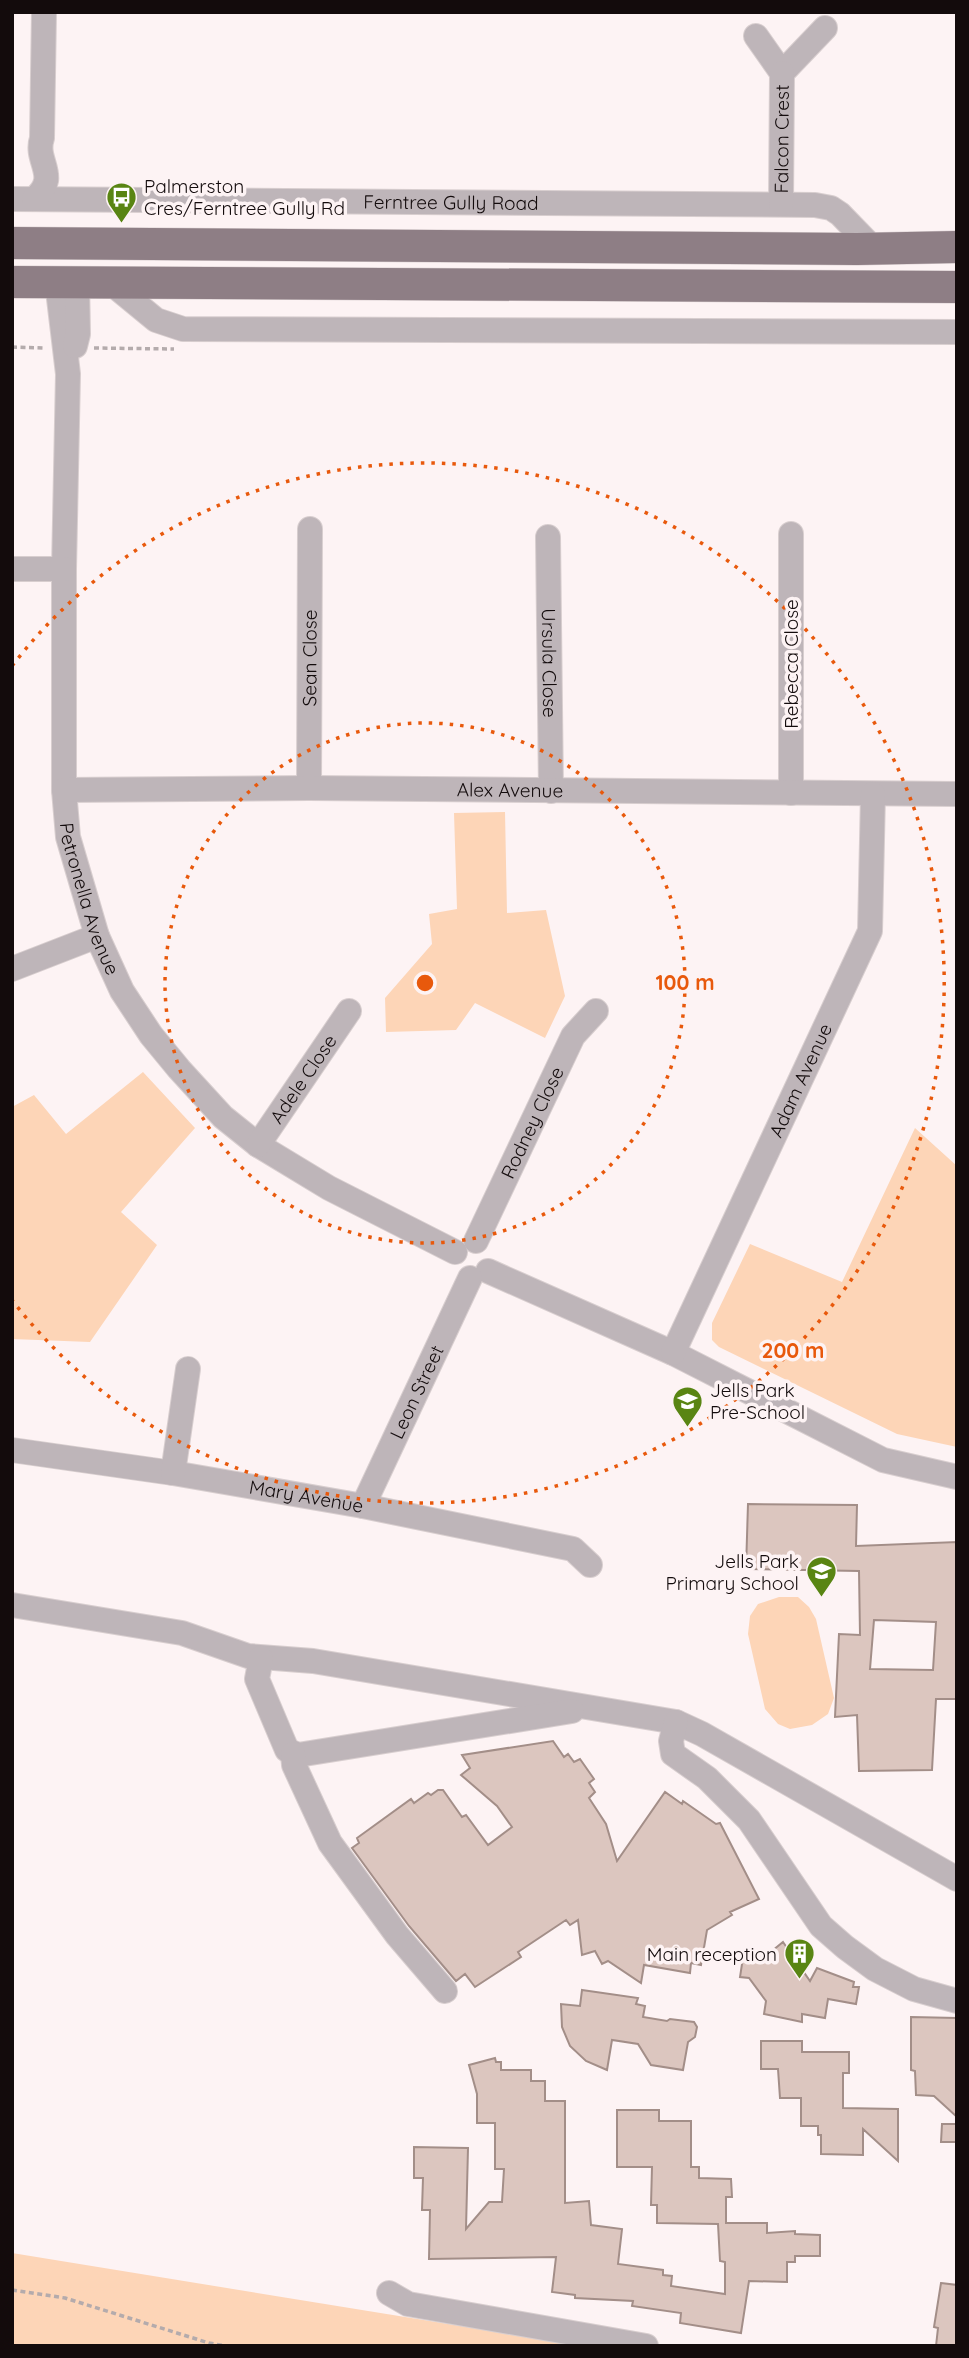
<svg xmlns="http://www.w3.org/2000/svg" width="969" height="2358" font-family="Quicksand,sans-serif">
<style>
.green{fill:#fdd5b7}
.building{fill:#dcc6bf;stroke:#a38e88;stroke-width:2;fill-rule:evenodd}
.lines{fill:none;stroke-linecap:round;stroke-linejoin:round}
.minor-casing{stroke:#d8cecf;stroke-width:26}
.major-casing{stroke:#d8cecf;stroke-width:33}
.path{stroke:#b4abac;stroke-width:3.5;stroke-dasharray:5 3.5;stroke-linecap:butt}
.minor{stroke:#beb5b9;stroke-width:24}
.major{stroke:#8e7e85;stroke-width:32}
.ring{fill:none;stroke:#e8590c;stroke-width:3.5;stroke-dasharray:3.5 7}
.labels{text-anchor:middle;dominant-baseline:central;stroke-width:7;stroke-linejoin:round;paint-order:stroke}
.street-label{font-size:19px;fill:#130b0c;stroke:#fdf3f4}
.poi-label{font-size:19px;fill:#130b0c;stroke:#fdf3f4;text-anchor:start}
.centre{fill:#e8590c;stroke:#fdf3f4;stroke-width:3.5}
.ring-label{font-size:21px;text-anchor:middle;font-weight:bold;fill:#e8590c;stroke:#fdf3f4;stroke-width:7;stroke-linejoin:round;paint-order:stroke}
</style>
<rect width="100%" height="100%" fill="#fdf3f4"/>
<!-- green -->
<path class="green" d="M 505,812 L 507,913 L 546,910 L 565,996 L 545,1038 L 475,1003 L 456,1030 L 386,1032 L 385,998 L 432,944 L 429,914 L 457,909 L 454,813 Z
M 143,1072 L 195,1128 L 121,1212 L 157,1245 L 90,1342 L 12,1339 L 12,1107 L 34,1095 L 66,1134 Z
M 915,1128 L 957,1166 L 957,1447 L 897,1434 L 719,1347 L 712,1340 L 712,1323 L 750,1244 L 842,1282 Z
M 779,1597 L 798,1597 L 809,1607 L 816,1619 L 834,1698 L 828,1714 L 812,1725 L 790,1729 L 778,1724 L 765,1709 L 748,1634 L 750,1616 L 758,1604 Z
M 12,2253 L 583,2346 L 12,2346 Z"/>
<!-- building -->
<path class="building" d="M 748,1504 L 857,1505 L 856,1546 L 957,1542 L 957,1699 L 936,1699 L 932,1770 L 859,1771 L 857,1715 L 835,1717 L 839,1634 L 860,1635 L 859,1571 L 746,1569 ZM 874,1620 L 936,1622 L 933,1670 L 870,1669 Z
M 553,1741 L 564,1757 L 568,1754 L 574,1762 L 580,1759 L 594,1779 L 589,1783 L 595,1792 L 589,1798 L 606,1824 L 617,1861 L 665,1792 L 682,1804 L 683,1801 L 716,1824 L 720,1823 L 759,1899 L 730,1912 L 732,1915 L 707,1930 L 701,1965 L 691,1963 L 690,1973 L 644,1965 L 641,1983 L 608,1961 L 602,1964 L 595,1951 L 582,1955 L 578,1920 L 570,1925 L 566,1920 L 518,1952 L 521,1957 L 475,1987 L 465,1974 L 456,1981 L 409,1926 L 352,1848 L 359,1843 L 357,1838 L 411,1799 L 414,1803 L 428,1793 L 431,1795 L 438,1790 L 443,1790 L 462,1817 L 466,1815 L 488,1845 L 512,1827 L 497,1806 L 461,1775 L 470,1768 L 462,1755 Z
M 783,1942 L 810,1981 L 817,1968 L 854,1982 L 853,1987 L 859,1987 L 856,2004 L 828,1999 L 825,2018 L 802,2014 L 802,2022 L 764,2014 L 766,2001 L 749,1978 L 740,1977 L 744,1951 L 767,1955 Z
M 582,1990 L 638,1998 L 636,2004 L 645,2006 L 643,2017 L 667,2021 L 670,2019 L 694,2022 L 697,2027 L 695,2037 L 688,2042 L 683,2070 L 651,2065 L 638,2044 L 612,2040 L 607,2070 L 586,2061 L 570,2046 L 562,2027 L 561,2004 L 580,2006 Z
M 911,2017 L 957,2018 L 957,2117 L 934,2096 L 916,2095 L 915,2071 L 911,2070 Z
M 761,2041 L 802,2041 L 802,2052 L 849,2052 L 849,2073 L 843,2073 L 843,2108 L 898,2109 L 898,2161 L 863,2129 L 863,2155 L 821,2154 L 821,2135 L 818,2135 L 818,2126 L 801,2126 L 801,2098 L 780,2098 L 778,2069 L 761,2069 Z
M 495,2058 L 496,2062 L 501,2062 L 501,2070 L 531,2070 L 531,2081 L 545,2081 L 545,2101 L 565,2101 L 565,2203 L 589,2201 L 591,2225 L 622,2229 L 618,2264 L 663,2270 L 663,2275 L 672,2276 L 671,2286 L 725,2294 L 725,2262 L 720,2261 L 718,2224 L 657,2223 L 657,2205 L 651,2205 L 652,2167 L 617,2167 L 617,2110 L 659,2110 L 659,2121 L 691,2121 L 691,2167 L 699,2167 L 699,2178 L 731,2179 L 732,2197 L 726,2197 L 726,2223 L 767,2223 L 767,2233 L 795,2231 L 795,2234 L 820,2235 L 820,2256 L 795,2256 L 795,2262 L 787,2262 L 787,2282 L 749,2281 L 741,2333 L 680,2323 L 681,2313 L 632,2306 L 633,2301 L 575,2298 L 575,2295 L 552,2292 L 556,2257 L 429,2259 L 430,2210 L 422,2210 L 423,2178 L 414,2178 L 414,2147 L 468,2148 L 466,2229 L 489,2202 L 502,2202 L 504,2169 L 495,2169 L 495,2123 L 477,2123 L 477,2094 L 469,2065 Z
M 942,2124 L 957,2124 L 957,2142 L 941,2142 Z
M 941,2283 L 957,2285 L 957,2346 L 936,2346 L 938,2328 L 934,2327 Z"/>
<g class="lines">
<defs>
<g id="minor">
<path d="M 756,36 L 782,73 L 825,28"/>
<path id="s1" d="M 12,199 L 815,205 L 831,208 L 840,214 L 873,248"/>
<path d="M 34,199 C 61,176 34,162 42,138 L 44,12"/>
<path id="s2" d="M 781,204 L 782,73"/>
<path id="s3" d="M 57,282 L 68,374 L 64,569 L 64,790 L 68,837 L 97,936 L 122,991 L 151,1035 L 179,1069 L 223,1117 L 258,1145 L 329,1188 L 455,1252"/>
<path d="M 111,283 L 156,320 L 183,329 L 957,332"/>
<path d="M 75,346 L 78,334 L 77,283"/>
<path d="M 791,534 L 791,793"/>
<path id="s4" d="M 548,537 L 551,791"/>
<path d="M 12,569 L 64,569"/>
<path id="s5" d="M 309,788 L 310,529"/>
<path id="s6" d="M 64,790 L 309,788 L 957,794"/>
<path d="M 12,969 L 97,936"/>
<path id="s7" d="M 258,1145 L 349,1011"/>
<path id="s8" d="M 476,1241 L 573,1036 L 596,1011"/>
<path d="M 488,1271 L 673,1353 L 883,1460 L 957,1477"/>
<path id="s9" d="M 673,1353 L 870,931 L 873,794"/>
<path id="s10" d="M 12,1450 L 173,1473 L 363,1506 L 573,1549 L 590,1565"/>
<path d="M 173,1473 L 188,1369"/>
<path id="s11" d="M 363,1506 L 470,1278"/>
<path d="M 12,1605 L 182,1633 L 248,1656 L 313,1661 L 676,1722 L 702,1734 L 957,1879"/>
<path d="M 261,1658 L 257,1679 L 287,1750 L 298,1755 L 572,1711"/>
<path d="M 676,1722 L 671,1741 L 673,1754 L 707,1778 L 749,1820 L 821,1926 L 845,1947 L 875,1969 L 914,1989 L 957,2001"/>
<path d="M 293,1754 L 294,1765 L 330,1843 L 397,1935 L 445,1991"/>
<path d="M 389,2293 L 408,2304 L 646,2346"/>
</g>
<path id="major" d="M 12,243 L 857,249 L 957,247
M 12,282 L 957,287"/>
</defs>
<!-- minor casing -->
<use href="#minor" class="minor-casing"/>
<!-- major casing -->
<use href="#major" class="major-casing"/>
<!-- path -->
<path class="path" d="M 12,347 L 45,348
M 94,348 L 174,349
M 12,2290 L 65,2298 L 209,2343 L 226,2346"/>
<!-- minor -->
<use href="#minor" class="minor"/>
<!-- major -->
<use href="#major" class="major"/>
</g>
<!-- distance rings -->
<g class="ring">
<circle cx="425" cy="983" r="260"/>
<path d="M12 666A520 520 0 1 1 12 1300"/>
</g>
<!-- icons -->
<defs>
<symbol id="bus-pin" viewBox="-11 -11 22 30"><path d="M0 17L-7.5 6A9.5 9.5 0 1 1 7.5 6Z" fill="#598513" stroke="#fdf3f4"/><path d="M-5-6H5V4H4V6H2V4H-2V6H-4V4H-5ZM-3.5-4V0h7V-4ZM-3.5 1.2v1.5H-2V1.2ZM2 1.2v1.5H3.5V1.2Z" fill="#fff"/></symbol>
<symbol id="school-pin" viewBox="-11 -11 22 30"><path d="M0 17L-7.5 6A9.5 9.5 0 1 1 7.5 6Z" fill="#598513" stroke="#fdf3f4"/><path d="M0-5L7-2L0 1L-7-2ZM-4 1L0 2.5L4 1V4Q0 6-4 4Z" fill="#fff"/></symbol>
<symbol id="building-pin" viewBox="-11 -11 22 30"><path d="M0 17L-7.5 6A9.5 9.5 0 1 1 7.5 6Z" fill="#598513" stroke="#fdf3f4"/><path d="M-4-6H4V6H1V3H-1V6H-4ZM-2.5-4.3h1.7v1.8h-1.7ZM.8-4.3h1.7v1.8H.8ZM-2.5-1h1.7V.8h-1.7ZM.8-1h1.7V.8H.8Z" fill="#fff"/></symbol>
</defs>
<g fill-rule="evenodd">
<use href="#bus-pin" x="104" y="180" width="35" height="47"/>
<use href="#school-pin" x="670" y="1384" width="35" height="47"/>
<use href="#school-pin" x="804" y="1554" width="35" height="47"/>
<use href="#building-pin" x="782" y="1936" width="35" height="47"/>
</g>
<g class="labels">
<!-- street labels -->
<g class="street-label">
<text stroke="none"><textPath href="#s2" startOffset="65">Falcon Crest</textPath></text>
<text stroke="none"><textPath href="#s1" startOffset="439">Ferntree Gully Road</textPath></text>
<text stroke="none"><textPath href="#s5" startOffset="130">Sean Close</textPath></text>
<text stroke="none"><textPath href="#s4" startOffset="126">Ursula Close</textPath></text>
<text transform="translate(791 664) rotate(-90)">Rebecca Close</text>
<text stroke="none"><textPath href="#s6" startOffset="446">Alex Avenue</textPath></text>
<text stroke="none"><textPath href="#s3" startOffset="621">Petronella Avenue</textPath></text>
<text stroke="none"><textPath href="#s7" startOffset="80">Adele Close</textPath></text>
<text stroke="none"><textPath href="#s9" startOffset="301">Adam Avenue</textPath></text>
<text stroke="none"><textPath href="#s8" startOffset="131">Rodney Close</textPath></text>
<text stroke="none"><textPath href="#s11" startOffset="126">Leon Street</textPath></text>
<text stroke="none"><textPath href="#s10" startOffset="298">Mary Avenue</textPath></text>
</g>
<!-- poi labels -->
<g class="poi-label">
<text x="144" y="186">Palmerston<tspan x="144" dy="22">Cres/Ferntree Gully Rd</tspan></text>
<text x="710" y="1390">Jells Park<tspan x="710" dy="22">Pre-School</tspan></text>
<text x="799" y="1561" text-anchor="end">Jells Park<tspan x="799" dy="22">Primary School</tspan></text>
<text x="777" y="1954" text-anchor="end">Main reception</text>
</g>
</g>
<circle cx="425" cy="983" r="10" class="centre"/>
<g class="ring-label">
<text x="685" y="990">100 m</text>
<text x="793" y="1358">200 m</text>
</g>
<!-- border -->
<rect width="969" height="2358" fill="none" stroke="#130b0c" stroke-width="28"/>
</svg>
